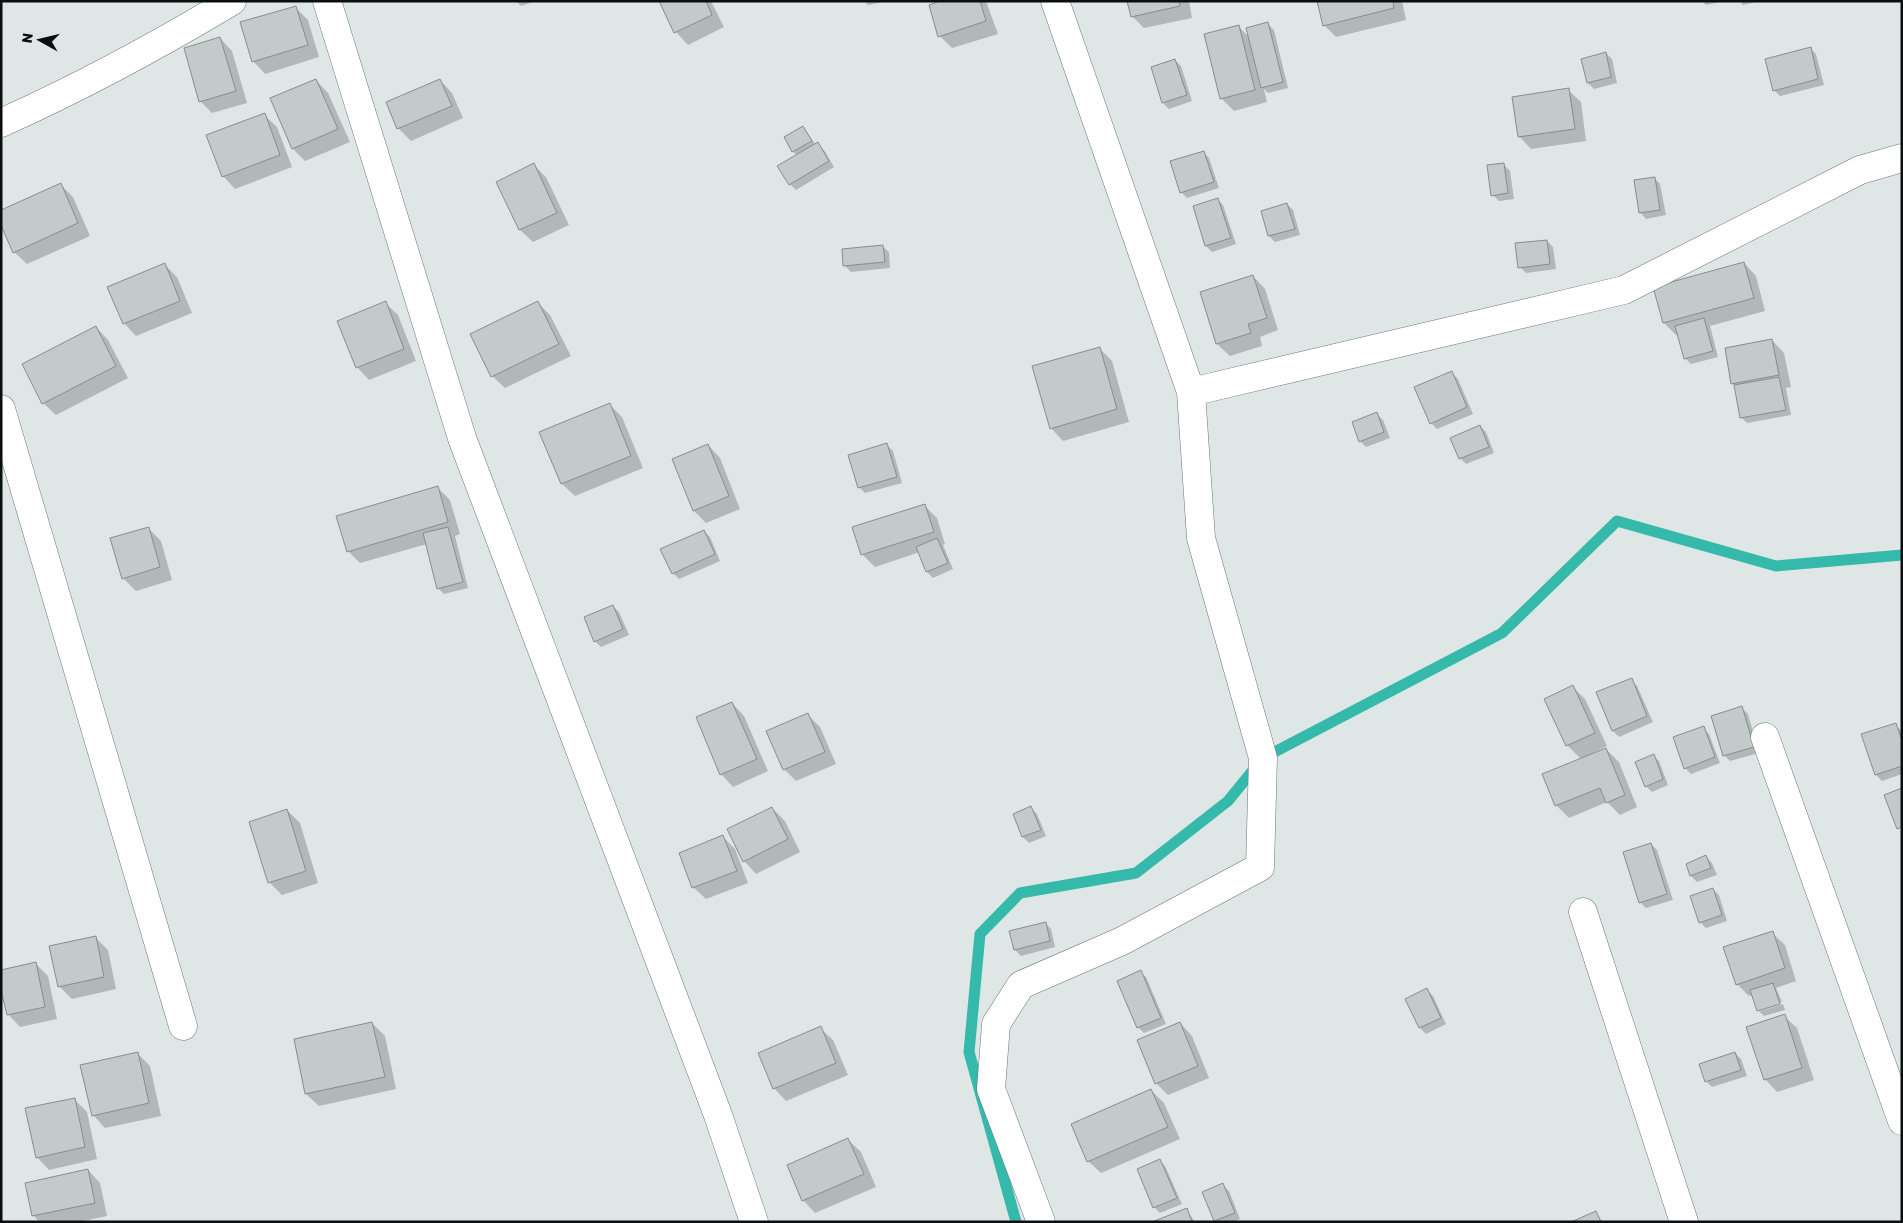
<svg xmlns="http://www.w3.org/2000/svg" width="1903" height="1223" font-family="Rubik,sans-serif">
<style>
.shadow{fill:#0003}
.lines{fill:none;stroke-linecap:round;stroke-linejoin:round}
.stream{stroke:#34b9ab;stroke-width:11}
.building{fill:#c2cbc9;stroke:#868e8d}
.minor-casing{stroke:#6e7574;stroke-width:29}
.minor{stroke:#fff;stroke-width:28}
</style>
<rect width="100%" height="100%" fill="#dee7e5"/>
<!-- shadow -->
<path class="shadow" d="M 516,1 L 536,1 L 521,6 Z
M 660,1 L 711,1 L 724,27 L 688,45 L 676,32 Z
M 864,1 L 888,1 L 868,5 Z
M 944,1 L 986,1 L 998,34 L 952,48 L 940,36 Z
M 1129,1 L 1189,1 L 1192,18 L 1144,28 L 1132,16 Z
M 1318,1 L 1402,1 L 1406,20 L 1336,37 L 1324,25 Z
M 1702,1 L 1724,1 L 1706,5 Z
M 1740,1 L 1760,1 L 1743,5 Z
M 295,7 L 308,20 L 319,57 L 265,74 L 253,61 Z
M 1268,24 L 1274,30 L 1288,88 L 1268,93 L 1264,89 L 1267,102 L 1234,111 L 1221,98 L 1239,27 L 1249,37 Z
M 220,38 L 232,51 L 247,103 L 212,113 L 200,101 Z
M 1810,48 L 1816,54 L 1824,85 L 1780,96 L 1774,90 Z
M 1606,53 L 1612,59 L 1617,83 L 1594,89 L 1588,83 Z
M 1175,60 L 1181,66 L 1192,101 L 1169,109 L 1163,103 L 1152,68 Z
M 316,80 L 328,93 L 350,142 L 305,161 L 293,149 Z
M 440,80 L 452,93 L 463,118 L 411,141 L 398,128 Z
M 1568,90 L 1581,102 L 1586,141 L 1531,149 L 1519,136 Z
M 264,115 L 277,127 L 292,167 L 235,189 L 223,176 Z
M 803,127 L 816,145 L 818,144 L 824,150 L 834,167 L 796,190 L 790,184 L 797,156 L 793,151 Z
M 1203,152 L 1209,158 L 1219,188 L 1187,198 L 1181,192 Z
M 534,165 L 546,177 L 569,225 L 533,242 L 520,230 L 498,183 Z
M 1504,165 L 1510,171 L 1514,199 L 1499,201 L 1493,195 Z
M 1654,178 L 1660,184 L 1666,215 L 1646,219 L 1640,212 Z
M 61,185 L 73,197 L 90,236 L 27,264 L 14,252 Z
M 1217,199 L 1223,205 L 1236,244 L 1212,252 L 1206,246 Z
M 1287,204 L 1293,210 L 1300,235 L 1275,242 L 1269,236 Z
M 1547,241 L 1553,247 L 1556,269 L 1526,273 L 1520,267 Z
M 882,246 L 889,252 L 890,268 L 851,272 L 845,266 Z
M 1744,263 L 1756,276 L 1765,311 L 1710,326 L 1718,357 L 1691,364 L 1685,358 L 1679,335 L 1676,335 L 1664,323 L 1655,287 Z
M 165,265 L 177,277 L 192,313 L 136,336 L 124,323 Z
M 1253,276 L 1265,289 L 1278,330 L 1260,337 L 1262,346 L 1230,356 L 1217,344 L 1201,293 Z
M 385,303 L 398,315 L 416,361 L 369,380 L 357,367 Z
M 538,303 L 550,315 L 571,356 L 505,388 L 492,376 Z
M 96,327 L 108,340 L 128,378 L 56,415 L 43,403 Z
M 1772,340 L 1784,353 L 1791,387 L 1786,388 L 1791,415 L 1747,423 L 1741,417 L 1735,386 L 1732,383 Z
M 1099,348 L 1112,361 L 1129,422 L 1063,441 L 1051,428 Z
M 1452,373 L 1458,379 L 1473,414 L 1437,429 L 1431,423 L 1416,388 Z
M 609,404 L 622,417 L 643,468 L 575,496 L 562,484 L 541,432 Z
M 1377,414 L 1383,420 L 1390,438 L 1366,447 L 1360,441 Z
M 1480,426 L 1486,432 L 1494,453 L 1466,464 L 1460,458 Z
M 708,445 L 720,458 L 740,509 L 706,523 L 694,511 Z
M 887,445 L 893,451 L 902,483 L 865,493 L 859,487 Z
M 438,488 L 450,500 L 460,534 L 455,536 L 468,588 L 444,594 L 438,588 L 427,544 L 360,563 L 348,551 Z
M 924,505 L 937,518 L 945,544 L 943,545 L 953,569 L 933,578 L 927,572 L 920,552 L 875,567 L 862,554 Z
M 148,528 L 161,541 L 172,580 L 136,591 L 123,578 Z
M 704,531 L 710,537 L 720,561 L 679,579 L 673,573 Z
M 613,606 L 619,612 L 629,635 L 601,647 L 595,641 Z
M 1631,680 L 1637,686 L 1653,722 L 1619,737 L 1613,731 L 1597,693 Z
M 1573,687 L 1585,699 L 1607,746 L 1581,759 L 1567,745 L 1546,699 Z
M 732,703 L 744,716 L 768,771 L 733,787 L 721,774 Z
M 1742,708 L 1748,714 L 1759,753 L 1730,761 L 1724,755 Z
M 808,715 L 820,727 L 836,764 L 796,781 L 784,769 Z
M 1895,724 L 1902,732 L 1902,774 L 1882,781 L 1876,775 Z
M 1703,728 L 1709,734 L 1720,763 L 1691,774 L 1685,768 Z
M 1606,749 L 1619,762 L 1637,807 L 1620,815 L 1607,802 L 1569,818 L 1556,805 Z
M 1653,755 L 1659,761 L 1668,785 L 1652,792 L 1646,786 Z
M 772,808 L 785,821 L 800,852 L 756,874 L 744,861 Z
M 1031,808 L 1037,814 L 1046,836 L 1029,843 L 1023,837 L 1014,815 Z
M 287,810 L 300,823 L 318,883 L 282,895 L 269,882 Z
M 723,837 L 735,849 L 748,883 L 706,899 L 693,887 Z
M 1651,844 L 1657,850 L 1673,900 L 1646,908 L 1640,902 Z
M 1706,857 L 1712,863 L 1717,875 L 1697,882 L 1691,876 L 1687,864 Z
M 1713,889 L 1719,895 L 1727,921 L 1706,928 L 1700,922 Z
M 1045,923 L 1051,929 L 1055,947 L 1021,956 L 1015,950 L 1011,932 Z
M 1772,933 L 1785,945 L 1796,981 L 1776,988 L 1782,1002 L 1760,1009 L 1760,1011 L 1783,1004 L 1785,1010 L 1764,1016 L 1758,1010 L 1753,995 L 1749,996 L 1737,984 Z
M 95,937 L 108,950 L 116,989 L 72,999 L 59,986 Z
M 36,964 L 48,976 L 57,1019 L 20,1027 L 8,1014 Z
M 1140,972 L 1146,977 L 1166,1024 L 1144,1033 L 1138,1027 Z
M 1427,990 L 1433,996 L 1446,1024 L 1426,1034 L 1420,1028 Z
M 1784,1016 L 1797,1028 L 1814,1080 L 1777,1092 L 1765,1079 Z
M 372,1023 L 385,1036 L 396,1089 L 319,1106 L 306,1094 Z
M 1180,1023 L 1192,1036 L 1209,1078 L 1168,1095 L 1156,1083 Z
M 820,1028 L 833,1040 L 848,1075 L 786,1101 L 774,1088 Z
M 1735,1053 L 1741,1059 L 1747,1076 L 1712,1087 L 1706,1081 Z
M 138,1054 L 150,1066 L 161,1116 L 105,1128 L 93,1115 Z
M 1151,1090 L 1164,1103 L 1180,1139 L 1101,1173 L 1088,1161 Z
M 74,1099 L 87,1112 L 97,1159 L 49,1170 L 37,1157 Z
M 848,1140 L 861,1152 L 876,1187 L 815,1213 L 803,1200 Z
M 1159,1160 L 1165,1166 L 1182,1204 L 1160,1213 L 1154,1207 Z
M 88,1170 L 100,1183 L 107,1216 L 78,1222 L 39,1222 L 34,1216 L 27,1184 Z
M 1223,1185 L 1229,1191 L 1240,1219 L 1234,1222 L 1215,1221 Z
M 1186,1209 L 1195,1222 L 1155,1222 Z
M 1596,1213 L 1603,1222 L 1574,1222 Z"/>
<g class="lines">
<!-- stream -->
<path class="stream" d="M 1016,1222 L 969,1052 L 980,934 L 1020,893 L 1136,873 L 1228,801 L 1263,758 L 1502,633 L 1617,521 L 1776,566 L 1902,555"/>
</g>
<!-- building -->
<path class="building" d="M 659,1 L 706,1 L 712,15 L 674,33 Z
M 940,1 L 980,1 L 986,21 L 938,37 L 929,5 Z
M 1127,1 L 1179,1 L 1180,6 L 1131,17 Z
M 1317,1 L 1393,1 L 1394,8 L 1323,26 Z
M 296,6 L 308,45 L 252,62 L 240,22 Z
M 1268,22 L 1283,82 L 1261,88 L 1246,28 Z
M 1239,25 L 1255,90 L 1220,99 L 1204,34 Z
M 220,37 L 236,91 L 199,102 L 184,48 Z
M 1811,47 L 1818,79 L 1773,91 L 1765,59 Z
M 1606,52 L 1611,77 L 1587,83 L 1581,59 Z
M 1175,59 L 1187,95 L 1162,103 L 1151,67 Z
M 316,79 L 338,129 L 292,149 L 270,98 Z
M 440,79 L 452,106 L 397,129 L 386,102 Z
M 1569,88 L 1575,129 L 1518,137 L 1512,97 Z
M 265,113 L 280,155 L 222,177 L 206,135 Z
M 803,126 L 812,141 L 792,152 L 784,137 Z
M 818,142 L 829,161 L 789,185 L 777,166 Z
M 1204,151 L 1214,182 L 1180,193 L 1170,161 Z
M 534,163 L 557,213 L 519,230 L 496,182 Z
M 1504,163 L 1508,193 L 1491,196 L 1487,165 Z
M 1655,177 L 1660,210 L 1639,213 L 1634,180 Z
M 61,183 L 78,223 L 13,253 L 1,225 L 1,210 Z
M 1218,198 L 1231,238 L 1205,246 L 1193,206 Z
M 1287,203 L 1295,229 L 1268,236 L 1261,211 Z
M 1547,240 L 1550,264 L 1518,268 L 1515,243 Z
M 883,245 L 885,262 L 843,266 L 842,249 Z
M 1744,262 L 1754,298 L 1663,323 L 1653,287 Z
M 165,263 L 180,301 L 123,324 L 107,287 Z
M 1253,275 L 1267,318 L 1248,324 L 1251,333 L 1216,344 L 1200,292 Z
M 386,301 L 404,349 L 356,368 L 337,321 Z
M 538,301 L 559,344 L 491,377 L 470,334 Z
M 1704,318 L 1713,351 L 1684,359 L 1675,326 Z
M 96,326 L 116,366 L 42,404 L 22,364 Z
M 1772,339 L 1779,375 L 1731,384 L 1725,348 Z
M 1100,347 L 1117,409 L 1050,429 L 1032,366 Z
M 1452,371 L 1467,407 L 1430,424 L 1414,387 Z
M 1779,377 L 1786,410 L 1740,418 L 1734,385 Z
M 610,403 L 631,456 L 561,484 L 539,432 Z
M 1377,412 L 1384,432 L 1359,442 L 1352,422 Z
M 1480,425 L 1489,447 L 1459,459 L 1450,438 Z
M 887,443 L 897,477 L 858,488 L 848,455 Z
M 708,444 L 729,496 L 693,511 L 672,459 Z
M 438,486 L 448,522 L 347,552 L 336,516 Z
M 925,504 L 934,532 L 861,555 L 852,527 Z
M 149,527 L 160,567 L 122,579 L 110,538 Z
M 448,527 L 463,582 L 437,589 L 423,533 Z
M 704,530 L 715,554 L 672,574 L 660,549 Z
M 937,538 L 948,563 L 926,572 L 916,547 Z
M 613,605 L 623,629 L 594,642 L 584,617 Z
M 1632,678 L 1647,716 L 1612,731 L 1596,692 Z
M 1573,685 L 1595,733 L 1566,746 L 1544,699 Z
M 732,702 L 757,759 L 720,775 L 696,717 Z
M 1742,706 L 1754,747 L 1723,756 L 1711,716 Z
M 808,713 L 825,752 L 783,770 L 766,731 Z
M 1896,723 L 1902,741 L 1902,766 L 1875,775 L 1861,734 Z
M 1704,726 L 1715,757 L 1684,769 L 1673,737 Z
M 1606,748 L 1625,795 L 1606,803 L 1600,788 L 1555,806 L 1542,774 Z
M 1654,754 L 1663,779 L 1645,787 L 1635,762 Z
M 1902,788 L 1902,827 L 1897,829 L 1884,795 Z
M 1031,806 L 1041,830 L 1022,837 L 1013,814 Z
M 772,807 L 788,839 L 743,862 L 727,829 Z
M 287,809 L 306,871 L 268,883 L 249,822 Z
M 723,835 L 737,871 L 692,888 L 679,853 Z
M 1651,843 L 1667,894 L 1639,903 L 1623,852 Z
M 1706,855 L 1711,868 L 1690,876 L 1686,864 Z
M 1713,888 L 1722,915 L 1699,923 L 1690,896 Z
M 1046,922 L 1050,941 L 1014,950 L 1009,931 Z
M 1773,931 L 1785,968 L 1736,985 L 1723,947 Z
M 96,936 L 104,977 L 58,987 L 49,946 Z
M 36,962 L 45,1007 L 7,1015 L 1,990 L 1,970 Z
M 1141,970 L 1161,1018 L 1137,1028 L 1117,981 Z
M 1773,983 L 1780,1004 L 1757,1011 L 1750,990 Z
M 1427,988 L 1441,1018 L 1419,1028 L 1405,999 Z
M 1785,1014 L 1802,1068 L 1764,1080 L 1746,1027 Z
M 372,1022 L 385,1077 L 305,1094 L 294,1039 Z
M 1180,1022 L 1198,1066 L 1155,1084 L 1137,1040 Z
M 821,1026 L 836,1063 L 773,1089 L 758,1053 Z
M 138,1052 L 149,1103 L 92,1116 L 80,1065 Z
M 1735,1052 L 1741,1070 L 1705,1082 L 1699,1064 Z
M 1151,1089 L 1168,1127 L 1087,1162 L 1071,1124 Z
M 75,1098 L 85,1147 L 36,1158 L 25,1108 Z
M 848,1138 L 864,1174 L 802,1201 L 787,1165 Z
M 1160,1159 L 1177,1198 L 1153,1208 L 1137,1169 Z
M 88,1169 L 95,1203 L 32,1216 L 25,1183 Z
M 1223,1183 L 1235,1213 L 1214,1221 L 1202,1192 Z
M 1187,1208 L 1192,1222 L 1152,1222 Z
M 1596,1211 L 1601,1222 L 1571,1222 Z"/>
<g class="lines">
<defs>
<path id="minor" d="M 327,1 L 462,438 L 718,1115 L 754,1222
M 1055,1 L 1191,392
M 1,123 C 81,87 157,46 232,1
M 1,409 L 183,1026
M 1765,737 L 1902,1121
M 1583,912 L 1684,1222
M 1041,1222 L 991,1089 L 996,1024 L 1021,985 L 1122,941 L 1260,867 L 1263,758 L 1201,538 L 1191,392 L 1624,290 L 1860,170 L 1902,158"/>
</defs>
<!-- minor casing -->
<use href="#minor" class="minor-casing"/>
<!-- minor -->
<use href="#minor" class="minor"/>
</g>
<!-- border -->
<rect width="1903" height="1223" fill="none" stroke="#0b0e0e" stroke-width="5"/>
<!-- north arrow -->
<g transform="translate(40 40) rotate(278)" stroke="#dee7e5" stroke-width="4" paint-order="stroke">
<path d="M0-4L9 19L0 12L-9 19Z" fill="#0b0e0e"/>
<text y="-8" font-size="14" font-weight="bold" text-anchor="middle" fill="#0b0e0e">N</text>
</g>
</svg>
